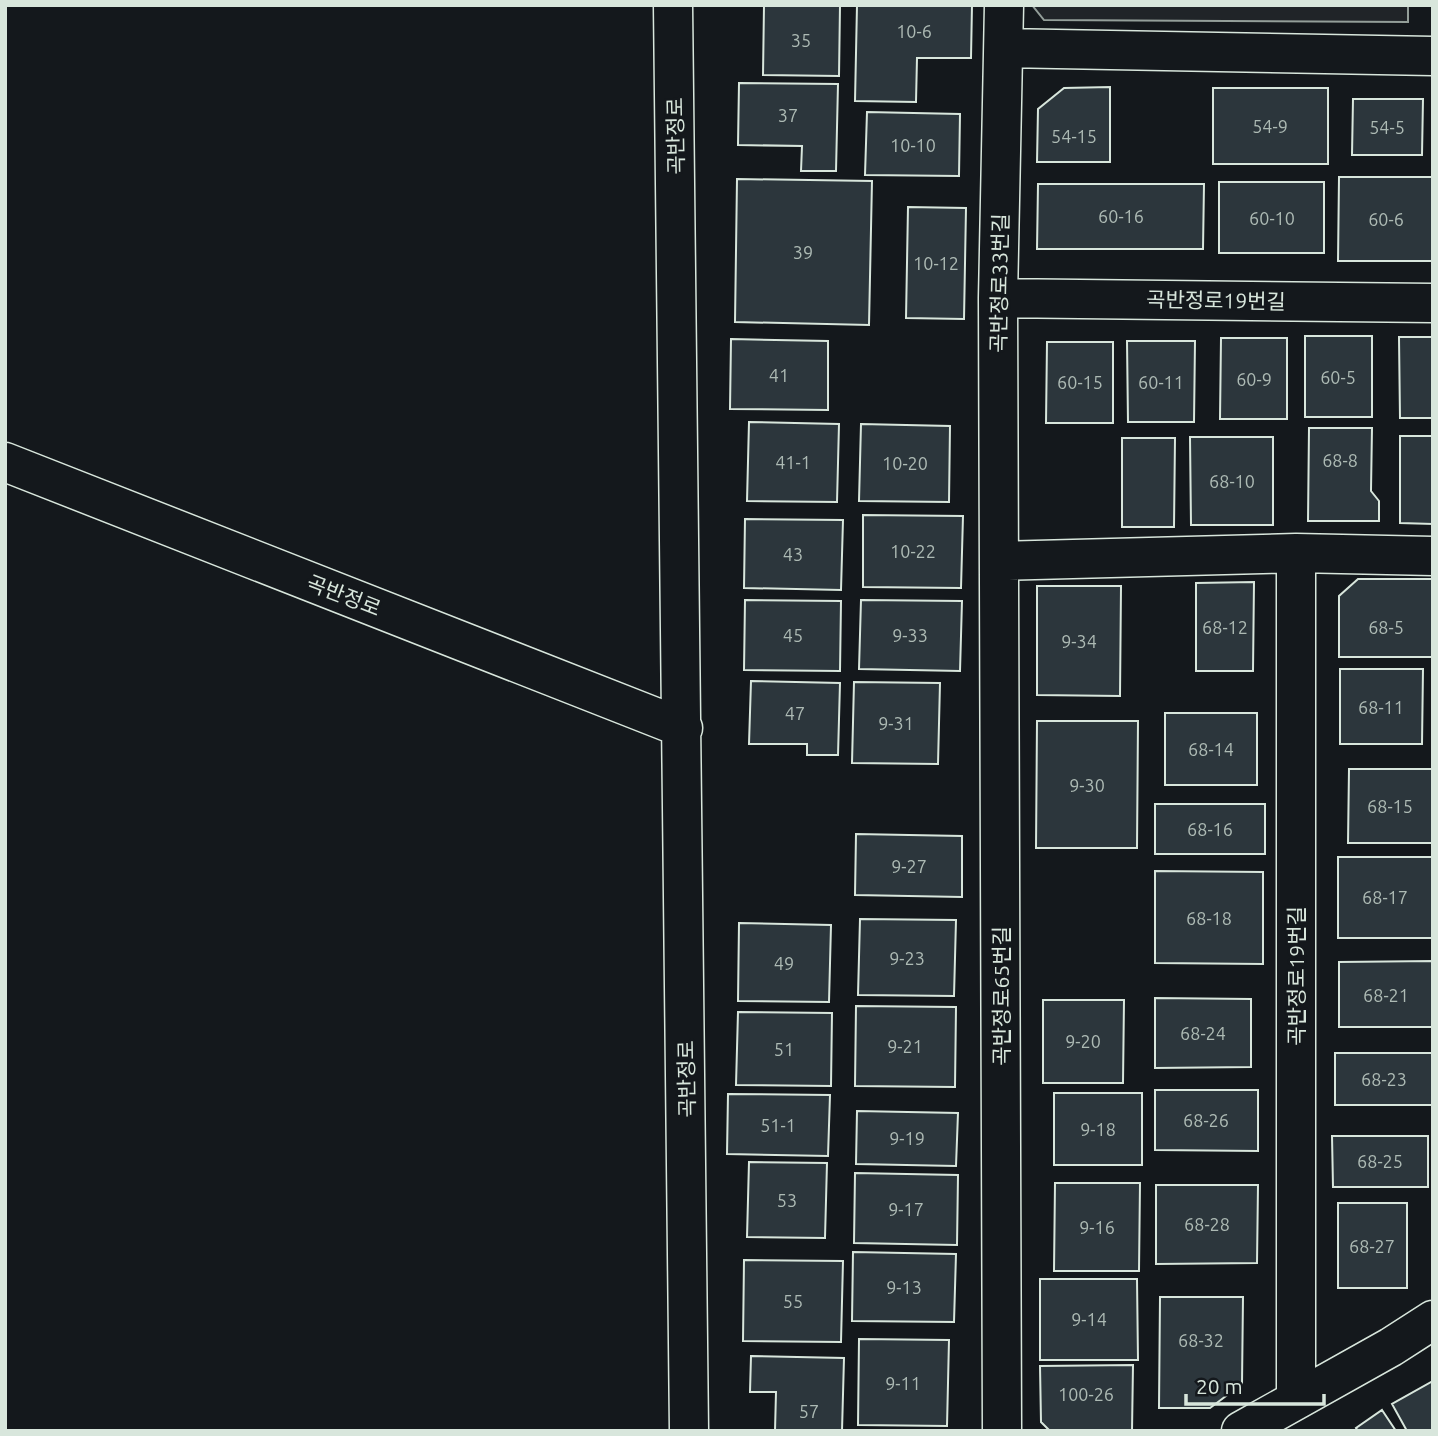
<svg xmlns="http://www.w3.org/2000/svg" width="1438" height="1436" font-family="Ubuntu,'Noto Sans KR',sans-serif">
<style>
.green{fill:#202428;stroke:#939e99;stroke-width:2}
.building{fill:#2c363c;stroke:#d8e6dc;stroke-width:2}
.lines{fill:none;stroke-linecap:round;stroke-linejoin:round}
.minor-casing{stroke:#d8e6dc;stroke-width:41}
.minor{stroke:#14181c;stroke-width:38}
.labels{text-anchor:middle;dominant-baseline:central;stroke-width:5;stroke-linejoin:round;paint-order:stroke}
.number-label{font-size:18px;fill:#adbab4}
.street-label{font-size:21px;fill:#d8e6dc;stroke:#14181c}
</style>
<rect width="100%" height="100%" fill="#14181c"/>
<!-- green -->
<path class="green" d="M 1032,5 L 1408,5 L 1408,22 L 1044,20 Z"/>
<!-- building -->
<path class="building" d="M 764,5 L 840,5 L 839,76 L 763,75 Z
M 857,5 L 972,5 L 971,58 L 917,58 L 916,102 L 855,101 Z
M 739,83 L 838,84 L 836,171 L 801,171 L 802,146 L 738,145 Z
M 1110,87 L 1110,162 L 1037,162 L 1038,109 L 1064,88 Z
M 1213,88 L 1328,88 L 1328,164 L 1213,164 Z
M 1353,99 L 1423,99 L 1422,155 L 1352,155 Z
M 867,112 L 960,114 L 959,176 L 865,175 Z
M 1339,177 L 1433,177 L 1433,261 L 1338,261 Z
M 737,179 L 872,181 L 869,325 L 735,322 Z
M 1219,182 L 1324,182 L 1324,253 L 1219,253 Z
M 1038,184 L 1204,184 L 1203,249 L 1037,249 Z
M 908,207 L 966,208 L 964,319 L 906,318 Z
M 1305,336 L 1372,336 L 1372,417 L 1305,417 Z
M 1399,337 L 1433,337 L 1433,418 L 1400,418 Z
M 1221,338 L 1287,338 L 1287,419 L 1220,419 Z
M 731,339 L 828,341 L 828,410 L 730,409 Z
M 1127,341 L 1195,341 L 1194,422 L 1128,422 Z
M 1047,342 L 1113,342 L 1113,423 L 1046,423 Z
M 749,422 L 839,424 L 837,502 L 747,501 Z
M 861,424 L 950,426 L 949,502 L 859,501 Z
M 1309,428 L 1372,428 L 1371,491 L 1379,501 L 1379,521 L 1308,521 Z
M 1400,436 L 1433,436 L 1433,524 L 1400,523 Z
M 1190,437 L 1273,437 L 1273,525 L 1191,525 Z
M 1122,438 L 1175,438 L 1174,527 L 1122,527 Z
M 863,515 L 963,516 L 961,588 L 863,587 Z
M 745,519 L 843,520 L 841,590 L 744,588 Z
M 1358,579 L 1433,579 L 1433,657 L 1339,657 L 1339,596 Z
M 1254,582 L 1253,671 L 1196,671 L 1196,583 Z
M 1037,586 L 1121,586 L 1120,696 L 1037,695 Z
M 745,600 L 841,601 L 840,671 L 744,670 Z
M 861,600 L 962,601 L 960,671 L 859,669 Z
M 1340,669 L 1423,669 L 1422,744 L 1340,744 Z
M 751,681 L 840,683 L 838,755 L 807,755 L 807,744 L 749,744 Z
M 854,682 L 940,683 L 938,764 L 852,763 Z
M 1165,713 L 1257,713 L 1257,785 L 1165,785 Z
M 1037,721 L 1138,721 L 1137,848 L 1036,848 Z
M 1349,769 L 1433,769 L 1433,843 L 1348,843 Z
M 1155,804 L 1265,804 L 1265,854 L 1155,854 Z
M 856,834 L 962,836 L 962,897 L 855,895 Z
M 1338,857 L 1433,857 L 1433,938 L 1338,938 Z
M 1155,871 L 1263,872 L 1263,964 L 1155,963 Z
M 860,919 L 956,920 L 954,996 L 858,995 Z
M 739,923 L 831,925 L 829,1002 L 738,1001 Z
M 1433,961 L 1433,1027 L 1339,1027 L 1339,962 Z
M 1155,998 L 1251,999 L 1251,1067 L 1155,1068 Z
M 1043,1000 L 1124,1000 L 1123,1083 L 1043,1083 Z
M 856,1006 L 956,1007 L 955,1087 L 855,1086 Z
M 738,1012 L 832,1013 L 831,1086 L 736,1085 Z
M 1335,1053 L 1433,1053 L 1433,1105 L 1335,1105 Z
M 1155,1090 L 1258,1090 L 1258,1151 L 1155,1150 Z
M 1054,1093 L 1142,1093 L 1142,1165 L 1054,1165 Z
M 728,1094 L 830,1095 L 828,1156 L 727,1154 Z
M 857,1111 L 958,1113 L 956,1166 L 856,1164 Z
M 1332,1136 L 1428,1136 L 1428,1187 L 1333,1187 Z
M 749,1162 L 827,1163 L 825,1238 L 747,1237 Z
M 855,1173 L 958,1175 L 957,1245 L 854,1243 Z
M 1055,1183 L 1140,1183 L 1139,1271 L 1054,1271 Z
M 1156,1185 L 1258,1185 L 1257,1263 L 1156,1264 Z
M 1338,1203 L 1407,1203 L 1407,1288 L 1338,1288 Z
M 853,1252 L 956,1254 L 954,1322 L 852,1321 Z
M 744,1260 L 843,1261 L 841,1342 L 743,1341 Z
M 1040,1279 L 1137,1279 L 1138,1360 L 1040,1360 Z
M 1160,1297 L 1243,1297 L 1242,1384 L 1210,1408 L 1159,1408 Z
M 859,1339 L 949,1340 L 947,1426 L 858,1425 Z
M 751,1356 L 844,1358 L 842,1431 L 775,1431 L 776,1392 L 750,1392 Z
M 1133,1365 L 1132,1431 L 1050,1431 L 1041,1422 L 1040,1366 Z
M 1433,1381 L 1433,1431 L 1407,1431 L 1392,1404 Z
M 1382,1410 L 1396,1431 L 1358,1431 L 1356,1428 Z"/>
<g class="lines">
<defs>
<path id="minor" d="M 673,5 L 689,1431
M 1004,48 L 1433,56
M 998,298 L 1433,303
M 5,462 L 683,728
M 1296,553 L 1296,1398
M 999,561 L 1296,553 L 1433,556
M 1002,1431 L 998,298 L 1004,5
M 1241,1431 L 1391,1347 L 1433,1320"/>
</defs>
<!-- minor casing -->
<use href="#minor" class="minor-casing"/>
<!-- minor -->
<use href="#minor" class="minor"/>
</g>
<g class="labels">
<!-- number labels -->
<g class="number-label">
<text x="914" y="31">10-6</text>
<text x="801" y="40">35</text>
<text x="788" y="115">37</text>
<text x="1270" y="126">54-9</text>
<text x="1387" y="127">54-5</text>
<text x="1074" y="136">54-15</text>
<text x="913" y="145">10-10</text>
<text x="1121" y="216">60-16</text>
<text x="1272" y="218">60-10</text>
<text x="1386" y="219">60-6</text>
<text x="803" y="252">39</text>
<text x="936" y="263">10-12</text>
<text x="779" y="375">41</text>
<text x="1338" y="377">60-5</text>
<text x="1254" y="379">60-9</text>
<text x="1080" y="382">60-15</text>
<text x="1161" y="382">60-11</text>
<text x="1340" y="460">68-8</text>
<text x="793" y="462">41-1</text>
<text x="905" y="463">10-20</text>
<text x="1232" y="481">68-10</text>
<text x="913" y="551">10-22</text>
<text x="793" y="554">43</text>
<text x="1225" y="627">68-12</text>
<text x="1386" y="627">68-5</text>
<text x="793" y="635">45</text>
<text x="910" y="635">9-33</text>
<text x="1079" y="641">9-34</text>
<text x="1381" y="707">68-11</text>
<text x="795" y="713">47</text>
<text x="896" y="723">9-31</text>
<text x="1211" y="749">68-14</text>
<text x="1087" y="785">9-30</text>
<text x="1390" y="806">68-15</text>
<text x="1210" y="829">68-16</text>
<text x="909" y="866">9-27</text>
<text x="1385" y="897">68-17</text>
<text x="1209" y="918">68-18</text>
<text x="907" y="958">9-23</text>
<text x="784" y="963">49</text>
<text x="1386" y="995">68-21</text>
<text x="1203" y="1033">68-24</text>
<text x="1083" y="1041">9-20</text>
<text x="905" y="1046">9-21</text>
<text x="784" y="1049">51</text>
<text x="1384" y="1079">68-23</text>
<text x="1206" y="1120">68-26</text>
<text x="778" y="1125">51-1</text>
<text x="1098" y="1129">9-18</text>
<text x="907" y="1138">9-19</text>
<text x="1380" y="1161">68-25</text>
<text x="787" y="1200">53</text>
<text x="906" y="1209">9-17</text>
<text x="1207" y="1224">68-28</text>
<text x="1097" y="1227">9-16</text>
<text x="1372" y="1246">68-27</text>
<text x="904" y="1287">9-13</text>
<text x="793" y="1301">55</text>
<text x="1089" y="1319">9-14</text>
<text x="1201" y="1340">68-32</text>
<text x="903" y="1383">9-11</text>
<text x="1086" y="1394">100-26</text>
<text x="809" y="1411">57</text>
</g>
<!-- street labels -->
<g class="street-label">
<text transform="translate(675 136) rotate(-91)">곡반정로</text>
<text transform="translate(999 283) rotate(-89)">곡반정로33번길</text>
<text transform="translate(1216 300) rotate(1)">곡반정로19번길</text>
<text transform="translate(344 595) rotate(21)">곡반정로</text>
<text transform="translate(1296 976) rotate(-90)">곡반정로19번길</text>
<text transform="translate(1001 996) rotate(-90)">곡반정로65번길</text>
<text transform="translate(686 1079) rotate(-91)">곡반정로</text>
</g>
</g>
<!-- border -->
<rect width="1438" height="1436" fill="none" stroke="#d8e6dc" stroke-width="14"/>
<!-- scale -->
<path d="M1186 1394v10h138v-10" fill="none" stroke="#d8e6dc" stroke-width="3.5"/>
<text x="1196" y="1394" font-size="21" fill="#d8e6dc" stroke="#14181c" stroke-width="5" paint-order="stroke">20 m</text>
</svg>
